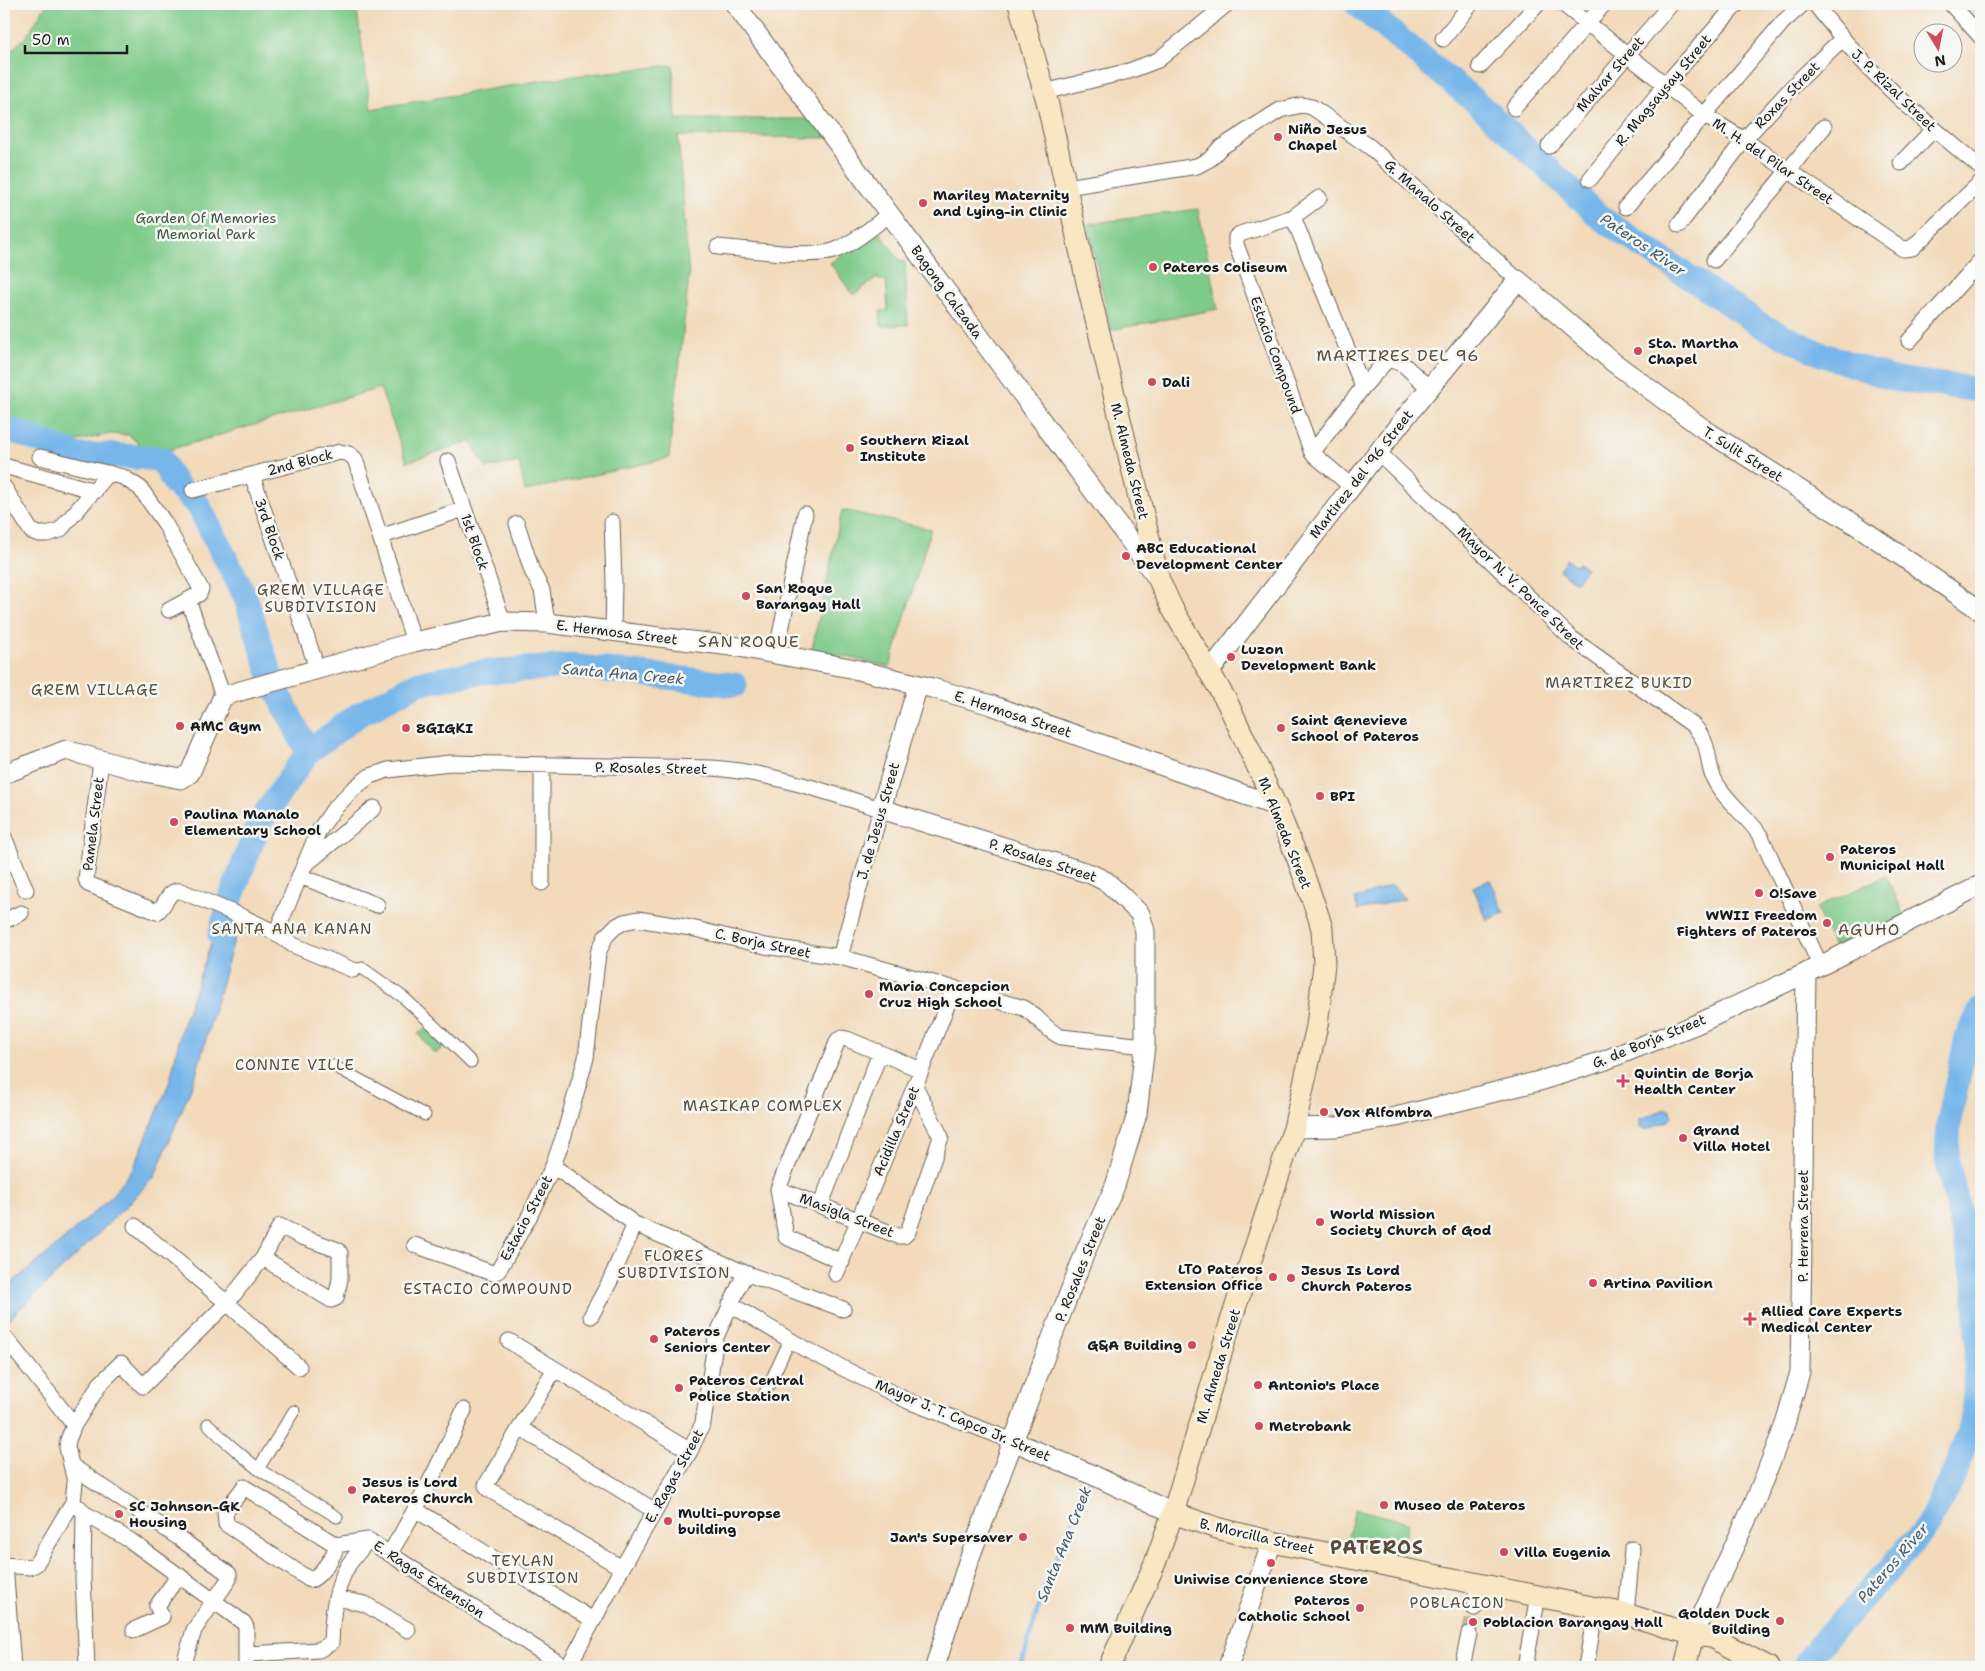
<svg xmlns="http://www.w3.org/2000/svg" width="1985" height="1671" font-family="'Shantell Sans',sans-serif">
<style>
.green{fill:#7eca89;stroke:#4d7352}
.water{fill:#77b6ea;stroke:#4a6983}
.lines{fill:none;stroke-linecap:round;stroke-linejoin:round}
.stream{stroke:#77b6ea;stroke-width:4.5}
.river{stroke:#77b6ea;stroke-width:25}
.minor-tunnel{stroke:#c7b49a;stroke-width:15;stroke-dasharray:15 8;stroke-linecap:butt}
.pedestrian-casing{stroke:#675e53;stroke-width:13}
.minor-casing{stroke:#675e53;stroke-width:17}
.tertiary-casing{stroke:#675e53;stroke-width:21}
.secondary-casing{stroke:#675e53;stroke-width:23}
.pedestrian{stroke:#fff;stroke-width:11}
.minor{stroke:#fff;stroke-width:15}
.tertiary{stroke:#fff;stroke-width:19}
.secondary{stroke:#f9e7c3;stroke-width:21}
.poi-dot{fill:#d1495b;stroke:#f6f6f2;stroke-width:2}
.labels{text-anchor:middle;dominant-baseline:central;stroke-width:5;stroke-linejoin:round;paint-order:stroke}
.street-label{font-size:14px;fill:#1c1c1c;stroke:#f6f6f2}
.poi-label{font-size:14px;font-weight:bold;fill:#1c1c1c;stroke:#f6f6f2;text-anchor:start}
.park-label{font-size:14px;fill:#3e5942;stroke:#f6f6f2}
.water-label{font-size:15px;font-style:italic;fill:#405a6e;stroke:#f6f6f2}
.neighbourhood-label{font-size:15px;letter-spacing:1px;fill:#584b39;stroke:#f6f6f2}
.quarter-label{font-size:16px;letter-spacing:1px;fill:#584b39;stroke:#f6f6f2}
.district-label{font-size:19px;font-weight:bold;letter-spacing:1px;fill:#584b39;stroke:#f6f6f2}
</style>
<rect width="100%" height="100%" fill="#f6f6f2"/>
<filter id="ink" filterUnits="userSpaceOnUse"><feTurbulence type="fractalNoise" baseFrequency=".02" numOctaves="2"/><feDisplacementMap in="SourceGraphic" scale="10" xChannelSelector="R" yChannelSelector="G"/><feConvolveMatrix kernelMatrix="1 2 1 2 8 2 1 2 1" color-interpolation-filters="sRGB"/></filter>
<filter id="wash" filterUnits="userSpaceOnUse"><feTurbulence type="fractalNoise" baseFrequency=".0096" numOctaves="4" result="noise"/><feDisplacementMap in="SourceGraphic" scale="20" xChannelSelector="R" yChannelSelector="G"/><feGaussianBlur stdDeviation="1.12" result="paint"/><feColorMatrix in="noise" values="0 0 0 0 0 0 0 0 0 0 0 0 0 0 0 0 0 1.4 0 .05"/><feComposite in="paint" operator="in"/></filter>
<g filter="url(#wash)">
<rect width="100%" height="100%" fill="#f2daba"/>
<!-- green -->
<path class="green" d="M 47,4 L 356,4 L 371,109 L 556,78 L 673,65 L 676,119 L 814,119 L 827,138 L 678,136 L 689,277 L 669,458 L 525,491 L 519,462 L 486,468 L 471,441 L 407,462 L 380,388 L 159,453 L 141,446 L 129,435 L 111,434 L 72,442 L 49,437 L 6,417 L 4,414 L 4,57 L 26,37 Z
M 1198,209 L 1218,309 L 1111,330 L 1088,224 Z
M 877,229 L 900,261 L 905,261 L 908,325 L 881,326 L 880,311 L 888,310 L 886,280 L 878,280 L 878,277 L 853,295 L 830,263 Z
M 842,510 L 931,529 L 890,667 L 812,649 Z
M 1886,876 L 1904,915 L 1834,947 L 1816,908 Z
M 430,1024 L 447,1044 L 435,1054 L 418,1034 Z
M 1355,1509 L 1408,1522 L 1401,1562 L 1345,1550 Z"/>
<!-- water -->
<path class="water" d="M 1566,559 L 1575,565 L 1579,563 L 1586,568 L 1576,582 L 1559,570 Z
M 1490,880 L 1504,913 L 1487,920 L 1473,887 Z
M 1392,885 L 1405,899 L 1358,910 L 1355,899 Z
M 221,915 L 239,922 L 195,1078 L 154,1178 L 82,1250 L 4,1324 L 4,1289 L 45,1256 L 110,1198 L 134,1167 L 170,1081 L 182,1027 Z
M 1665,1109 L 1671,1110 L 1672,1116 L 1669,1120 L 1646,1130 L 1640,1128 L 1640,1119 Z"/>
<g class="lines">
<!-- stream -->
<path class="stream" d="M 1021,1667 L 1045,1585 L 1091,1479"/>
<!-- river -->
<path class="river" d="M 1357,4 L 1476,102 L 1601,218 L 1762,326 L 1821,354 L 1894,379 L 1981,390
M 4,427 L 79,456 L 110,455 L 161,459 L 175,484 L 198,505 L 245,596 L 273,683 L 308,752
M 220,935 L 232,895 L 259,823 L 308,752 L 358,715 L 419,683 L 483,672 L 572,666 L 735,685
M 1805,1667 L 1812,1654 L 1928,1526 L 1956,1469 L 1973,1418 L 1978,1341 L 1975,1281 L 1947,1160 L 1949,1121 L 1967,1037 L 1981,1009"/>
</g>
</g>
<g filter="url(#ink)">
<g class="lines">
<!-- minor-tunnel -->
<path class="minor-tunnel" d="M 1469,1634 L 1474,1608"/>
<defs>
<path id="pedestrian" d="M 353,970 L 362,968 L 403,997 L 428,1020 L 471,1062
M 334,1066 L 425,1115
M 765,1393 L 790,1340
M 208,1424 L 224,1440 L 258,1469 L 337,1517
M 258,1469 L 294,1411"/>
<path id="minor" d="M 1563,4 L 1704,115 L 1744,140 L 1903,249 L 1912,248 L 1981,182
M 1815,4 C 1836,31 1858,58 1883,82 C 1913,113 1948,140 1981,168
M 1951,4 L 1981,37
M 1443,39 L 1471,4
M 1480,66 L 1538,4
M 1044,92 L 1129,71 L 1158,60 L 1227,4
M 1514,108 L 1604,4
M 1549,146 L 1671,4
M 1901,163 L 1934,129
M 1590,179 L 1665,85 L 1737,4
M 1067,187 L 1197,166 L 1210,159 L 1220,148 L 1280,110 L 1302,105 L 1312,107 L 1370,147 L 1518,280
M 1319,198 L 1293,217 L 1240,234 L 1236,237 L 1236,244 L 1312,453 L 1352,487
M 1626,207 L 1783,22 L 1803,4
M 1293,217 L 1363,387 L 1312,453
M 1679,225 L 1744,140 L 1796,83 L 1842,39
M 718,247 C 744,249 816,259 836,250 C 856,242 873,226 890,214
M 1714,260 L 1824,127
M 1909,341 L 1981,260
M 1363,387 L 1387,360 L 1390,359 L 1404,365 L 1429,388
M 1378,452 L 1571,638 L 1694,726 C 1714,749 1704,762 1716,783 C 1728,804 1749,817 1761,837 L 1820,965
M 40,457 L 123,477 L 140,488 L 164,522 L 201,589 L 199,594 L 169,610
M 448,461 L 503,622
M 4,466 L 95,491
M 252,475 L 317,668
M 4,487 L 31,531 L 39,534 L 47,534 L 60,530 L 109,473
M 193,490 L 340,452 L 349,454 L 355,459 L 414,642
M 612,522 L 614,582 L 613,632
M 517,524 L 532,571 L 542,590 L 547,623
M 380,537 L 464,509
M 188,600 L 223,696
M 776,654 L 805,514
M 101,761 L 86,879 L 88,884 L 157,912 C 166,906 168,888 181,891 L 243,917 L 276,933 L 293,945 L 353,970
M 4,837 L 26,890
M 305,865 L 374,808
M 299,876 L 377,905
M 542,883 L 542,765
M 4,921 L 21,913
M 276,933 L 318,832 L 333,810 L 353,789 L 370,776 L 388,770 L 450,763 L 712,768 C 770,772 826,792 881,809 L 840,957
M 553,1166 L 635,1224 L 745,1273 L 843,1309
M 778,1189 L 898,1236 L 904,1236 L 908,1232 L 941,1137 L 915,1086
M 821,1204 L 880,1053
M 135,1226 L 227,1303 L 299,1367
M 415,1245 L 492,1273 L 498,1271 L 528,1219 L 553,1166 L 564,1135 L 586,1058 L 598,953 L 606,936 L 615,927 L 624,922 L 638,919 L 691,928 L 765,946 L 840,957 L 1024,1008 C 1038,1016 1045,1030 1061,1037 L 1145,1046
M 842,1262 L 786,1237 L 778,1189 L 838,1040 L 842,1038 L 847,1039 L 921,1070
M 836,1274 L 915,1086 L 954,988
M 730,1304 L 805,1349 L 908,1401 L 1013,1441
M 591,1316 L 610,1281 L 635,1224
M 4,1336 L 74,1425
M 509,1341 L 690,1451
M 554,1370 L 486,1485 L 488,1489 L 622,1568
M 520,1428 L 655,1511
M 72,1466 L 179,1538 L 229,1574 L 229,1579 L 194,1630 L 183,1667
M 80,1508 L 84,1513 L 83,1578 L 87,1667
M 416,1510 L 593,1620
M 84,1513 L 131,1541 L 244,1623 L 246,1627 L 246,1667
M 368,1540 L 565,1667
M 336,1545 L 244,1487 L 225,1512 L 226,1524 L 310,1580 C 318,1579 337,1553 336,1545 L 368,1540
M 390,1553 C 418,1507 442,1460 464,1410
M 4,1565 L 30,1567 L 36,1564 L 73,1502 L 75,1482 L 67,1447 L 68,1440 L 74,1425 L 100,1384 L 121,1363 L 143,1386 L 227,1303 L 263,1258 L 280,1226 L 302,1237 L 338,1250 L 340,1253 L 340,1279 L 336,1298 L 331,1300 L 263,1258
M 5,1565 L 13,1667
M 336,1598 L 365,1604 L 408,1630
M 1474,1608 L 1478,1585
M 1626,1614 L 1632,1549
M 134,1630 L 162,1617 L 157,1606 L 179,1575
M 246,1654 L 319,1650 L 331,1643 C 332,1616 335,1587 349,1564 C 355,1556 362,1548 368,1540
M 568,1667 L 622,1568 L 690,1451 L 703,1423 L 716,1337 L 745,1273
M 1462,1667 L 1469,1634
M 1525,1667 L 1538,1596
M 1586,1667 L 1596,1607"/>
<path id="tertiary" d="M 735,4 L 1158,579
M 1210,671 L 1399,425 L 1518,280 L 1613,362 L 1705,430 L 1859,527 L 1981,611
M 918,685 L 881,809 L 1091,874 L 1107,882 L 1132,906 L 1140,914 L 1145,931 L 1145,1046 L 1137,1114 L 1115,1186 L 1086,1250 L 1051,1340 L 967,1565 L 935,1667
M 4,774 L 66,750 L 140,771 L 181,779 L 190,773 L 223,696 L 414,642 L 503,622 L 547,623 L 739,647 L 850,668 L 932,688 L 991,705 L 1276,806
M 1294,1128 L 1336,1127 L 1396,1117 L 1543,1080 L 1603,1061 L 1697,1024 L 1806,973 L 1981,885
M 1013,1441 L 1095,1476 L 1173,1513
M 1693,1635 L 1756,1499 L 1784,1427 L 1800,1372 L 1806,973
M 1228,1667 L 1272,1542"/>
<path id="secondary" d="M 1019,4 L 1047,101 L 1089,291 L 1159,580 L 1172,608 L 1227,702 L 1276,806 L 1297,857 L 1318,915 L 1322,929 L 1324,964 L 1317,1026 L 1294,1128 L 1230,1324 L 1173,1513 L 1155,1563 L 1109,1667
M 1173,1513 L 1217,1528 L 1272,1542 L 1626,1614 L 1693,1635 L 1711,1637 L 1768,1667
M 1685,1667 L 1693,1635"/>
</defs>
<!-- pedestrian casing -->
<use href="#pedestrian" class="pedestrian-casing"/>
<!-- minor casing -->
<use href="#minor" class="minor-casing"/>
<!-- tertiary casing -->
<use href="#tertiary" class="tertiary-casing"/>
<!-- secondary casing -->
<use href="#secondary" class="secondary-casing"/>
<!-- pedestrian -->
<use href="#pedestrian" class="pedestrian"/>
<!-- minor -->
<use href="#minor" class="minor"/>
<!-- tertiary -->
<use href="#tertiary" class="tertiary"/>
<!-- secondary -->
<use href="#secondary" class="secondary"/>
</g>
</g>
<!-- markers -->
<g class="poi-dot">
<circle cx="1278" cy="137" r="5"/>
<circle cx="923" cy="203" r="5"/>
<circle cx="1153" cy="267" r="5"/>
<circle cx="1638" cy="351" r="5"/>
<circle cx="1152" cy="382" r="5"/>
<circle cx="850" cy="448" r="5"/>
<circle cx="1126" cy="556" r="5"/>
<circle cx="746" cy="596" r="5"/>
<circle cx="1231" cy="657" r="5"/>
<circle cx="180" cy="726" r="5"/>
<circle cx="406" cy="728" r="5"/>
<circle cx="1281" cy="728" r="5"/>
<circle cx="1320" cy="796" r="5"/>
<circle cx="174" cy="822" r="5"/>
<circle cx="1830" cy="857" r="5"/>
<circle cx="1759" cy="893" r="5"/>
<circle cx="1827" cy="923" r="5"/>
<circle cx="869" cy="994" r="5"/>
<path d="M1620.5 1073.5h5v5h5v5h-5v5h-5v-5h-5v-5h5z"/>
<circle cx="1324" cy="1112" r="5"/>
<circle cx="1683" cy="1138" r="5"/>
<circle cx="1320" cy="1222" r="5"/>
<circle cx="1273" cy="1277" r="5"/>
<circle cx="1291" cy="1278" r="5"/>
<circle cx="1593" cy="1283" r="5"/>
<path d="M1747.5 1311.5h5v5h5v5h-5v5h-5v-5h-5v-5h5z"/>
<circle cx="654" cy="1339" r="5"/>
<circle cx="1192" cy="1345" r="5"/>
<circle cx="1258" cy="1385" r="5"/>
<circle cx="679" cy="1388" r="5"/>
<circle cx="1259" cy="1426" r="5"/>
<circle cx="352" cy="1490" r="5"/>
<circle cx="1384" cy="1505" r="5"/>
<circle cx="119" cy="1514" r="5"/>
<circle cx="668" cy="1521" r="5"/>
<circle cx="1023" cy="1537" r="5"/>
<circle cx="1504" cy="1552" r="5"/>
<circle cx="1271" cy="1563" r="5"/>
<circle cx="1360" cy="1608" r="5"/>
<circle cx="1780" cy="1621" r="5"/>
<circle cx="1473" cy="1622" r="5"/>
<circle cx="1070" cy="1628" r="5"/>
</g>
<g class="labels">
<!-- street labels -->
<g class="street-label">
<text transform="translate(1610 74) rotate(-49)">Malvar Street</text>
<text transform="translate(1663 90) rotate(-50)">R. Magsaysay Street</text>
<text transform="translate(1894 90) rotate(44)">J. P. Rizal Street</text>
<text transform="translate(1787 95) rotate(-46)">Roxas Street</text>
<text transform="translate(1773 161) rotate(34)">M. H. del Pilar Street</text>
<text transform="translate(1430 201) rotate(42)">G. Manalo Street</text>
<text transform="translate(947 292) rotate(54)">Bagong Calzada</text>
<text transform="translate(1276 355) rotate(70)">Estacio Compound</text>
<text transform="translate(1743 454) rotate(32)">T. Sulit Street</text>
<text transform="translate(1130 461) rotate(76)">M. Almeda Street</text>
<text transform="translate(300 462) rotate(-15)">2nd Block</text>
<text transform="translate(1361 474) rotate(-52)">Martirez del '96 Street</text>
<text transform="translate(270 529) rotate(71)">3rd Block</text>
<text transform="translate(475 542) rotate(71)">1st Block</text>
<text transform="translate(1521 588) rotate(44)">Mayor N. V. Ponce Street</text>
<text transform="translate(617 632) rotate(7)">E. Hermosa Street</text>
<text transform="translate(1013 714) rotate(18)">E. Hermosa Street</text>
<text transform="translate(651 768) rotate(1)">P. Rosales Street</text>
<text transform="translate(878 821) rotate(-74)">J. de Jesus Street</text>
<text transform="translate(93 824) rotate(-83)">Pamela Street</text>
<text transform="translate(1285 833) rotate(68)">M. Almeda Street</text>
<text transform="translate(1043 860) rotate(18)">P. Rosales Street</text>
<text transform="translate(763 943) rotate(12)">C. Borja Street</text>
<text transform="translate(1649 1041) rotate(-22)">G. de Borja Street</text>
<text transform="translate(896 1131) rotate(-67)">Acidilla Street</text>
<text transform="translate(847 1215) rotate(21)">Masigla Street</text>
<text transform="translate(526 1218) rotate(-62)">Estacio Street</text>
<text transform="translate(1803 1226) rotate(-90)">P. Herrera Street</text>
<text transform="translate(1080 1269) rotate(-68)">P. Rosales Street</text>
<text transform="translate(1218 1366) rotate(-73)">M. Almeda Street</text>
<text transform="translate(963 1420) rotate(23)">Mayor J. T. Capco Jr. Street</text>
<text transform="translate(674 1476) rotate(-61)">E. Ragas Street</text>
<text transform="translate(1257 1536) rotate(13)">B. Morcilla Street</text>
<text transform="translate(429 1579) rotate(33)">E. Ragas Extension</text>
</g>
<!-- poi labels -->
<g class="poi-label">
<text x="1288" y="129">Niño Jesus<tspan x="1288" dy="16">Chapel</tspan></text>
<text x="933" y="195">Mariley Maternity<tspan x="933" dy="16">and Lying-in Clinic</tspan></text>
<text x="1163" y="267">Pateros Coliseum</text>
<text x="1648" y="343">Sta. Martha<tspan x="1648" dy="16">Chapel</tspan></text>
<text x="1162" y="382">Dali</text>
<text x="860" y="440">Southern Rizal<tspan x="860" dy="16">Institute</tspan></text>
<text x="1136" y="548">ABC Educational<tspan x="1136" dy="16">Development Center</tspan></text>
<text x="756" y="588">San Roque<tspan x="756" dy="16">Barangay Hall</tspan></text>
<text x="1241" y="649">Luzon<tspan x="1241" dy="16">Development Bank</tspan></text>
<text x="1291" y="720">Saint Genevieve<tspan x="1291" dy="16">School of Pateros</tspan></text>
<text x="190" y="726">AMC Gym</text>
<text x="416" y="728">8GIGKI</text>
<text x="1330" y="796">BPI</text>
<text x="184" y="814">Paulina Manalo<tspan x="184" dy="16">Elementary School</tspan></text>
<text x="1840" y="849">Pateros<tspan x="1840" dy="16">Municipal Hall</tspan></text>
<text x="1769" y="893">O!Save</text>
<text x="1817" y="915" text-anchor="end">WWII Freedom<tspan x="1817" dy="16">Fighters of Pateros</tspan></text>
<text x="879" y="986">Maria Concepcion<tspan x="879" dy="16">Cruz High School</tspan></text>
<text x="1634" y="1073">Quintin de Borja<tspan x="1634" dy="16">Health Center</tspan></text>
<text x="1334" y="1112">Vox Alfombra</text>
<text x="1693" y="1130">Grand<tspan x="1693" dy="16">Villa Hotel</tspan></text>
<text x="1330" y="1214">World Mission<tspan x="1330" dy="16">Society Church of God</tspan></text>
<text x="1263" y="1269" text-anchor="end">LTO Pateros<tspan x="1263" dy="16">Extension Office</tspan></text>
<text x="1301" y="1270">Jesus Is Lord<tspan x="1301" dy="16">Church Pateros</tspan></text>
<text x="1603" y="1283">Artina Pavilion</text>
<text x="1761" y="1311">Allied Care Experts<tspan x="1761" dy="16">Medical Center</tspan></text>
<text x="664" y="1331">Pateros<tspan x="664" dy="16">Seniors Center</tspan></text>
<text x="1182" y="1345" text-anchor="end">G&amp;A Building</text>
<text x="689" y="1380">Pateros Central<tspan x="689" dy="16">Police Station</tspan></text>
<text x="1268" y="1385">Antonio's Place</text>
<text x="1269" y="1426">Metrobank</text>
<text x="362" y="1482">Jesus is Lord<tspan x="362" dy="16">Pateros Church</tspan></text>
<text x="1394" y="1505">Museo de Pateros</text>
<text x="129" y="1506">SC Johnson-GK<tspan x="129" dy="16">Housing</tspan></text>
<text x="678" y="1513">Multi-puropse<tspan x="678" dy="16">building</tspan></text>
<text x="1013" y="1537" text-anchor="end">Jan's Supersaver</text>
<text x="1514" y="1552">Villa Eugenia</text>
<text x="1271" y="1579" text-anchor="middle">Uniwise Convenience Store</text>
<text x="1350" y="1600" text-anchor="end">Pateros<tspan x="1350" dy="16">Catholic School</tspan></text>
<text x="1770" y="1613" text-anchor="end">Golden Duck<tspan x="1770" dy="16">Building</tspan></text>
<text x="1483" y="1622">Poblacion Barangay Hall</text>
<text x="1080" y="1628">MM Building</text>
</g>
<!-- park labels -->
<g class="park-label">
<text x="206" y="218">Garden Of Memories<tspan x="206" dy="16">Memorial Park</tspan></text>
</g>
<!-- water labels -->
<g class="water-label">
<text transform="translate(1643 245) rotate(34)">Pateros River</text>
<text transform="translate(623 674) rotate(5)">Santa Ana Creek</text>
<text transform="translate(1064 1544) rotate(-68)">Santa Ana Creek</text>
<text transform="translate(1893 1563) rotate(-49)">Pateros River</text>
</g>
<!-- neighbourhood labels -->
<g class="neighbourhood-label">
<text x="321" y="590">GREM VILLAGE<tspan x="321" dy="17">SUBDIVISION</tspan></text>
<text x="1619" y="683">MARTIREZ BUKID</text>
<text x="95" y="690">GREM VILLAGE</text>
<text x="292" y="929">SANTA ANA KANAN</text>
<text x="295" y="1065">CONNIE VILLE</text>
<text x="763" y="1106">MASIKAP COMPLEX</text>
<text x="674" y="1256">FLORES<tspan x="674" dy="17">SUBDIVISION</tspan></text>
<text x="488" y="1289">ESTACIO COMPOUND</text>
<text x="523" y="1561">TEYLAN<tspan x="523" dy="17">SUBDIVISION</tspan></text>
<text x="1457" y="1603">POBLACION</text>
</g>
<!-- quarter labels -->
<g class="quarter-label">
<text x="1398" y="355">MARTIRES DEL 96</text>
<text x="749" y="641">SAN ROQUE</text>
<text x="1869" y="929">AGUHO</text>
</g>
<!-- district labels -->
<g class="district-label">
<text x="1377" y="1547">PATEROS</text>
</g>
</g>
<!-- margin -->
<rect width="1985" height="1671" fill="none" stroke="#f6f6f2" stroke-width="20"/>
<!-- north arrow -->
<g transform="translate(1938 48) rotate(170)"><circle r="24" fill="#f6f6f2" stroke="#9f9f9c"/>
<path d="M0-4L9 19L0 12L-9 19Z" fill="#d1495b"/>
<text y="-8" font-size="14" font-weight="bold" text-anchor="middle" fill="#1c1c1c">N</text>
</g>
<!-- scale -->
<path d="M25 45v8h102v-8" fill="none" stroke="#1c1c1c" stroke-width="2.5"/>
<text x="32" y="45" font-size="15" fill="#1c1c1c" stroke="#f6f6f2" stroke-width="4" paint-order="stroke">50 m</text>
</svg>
